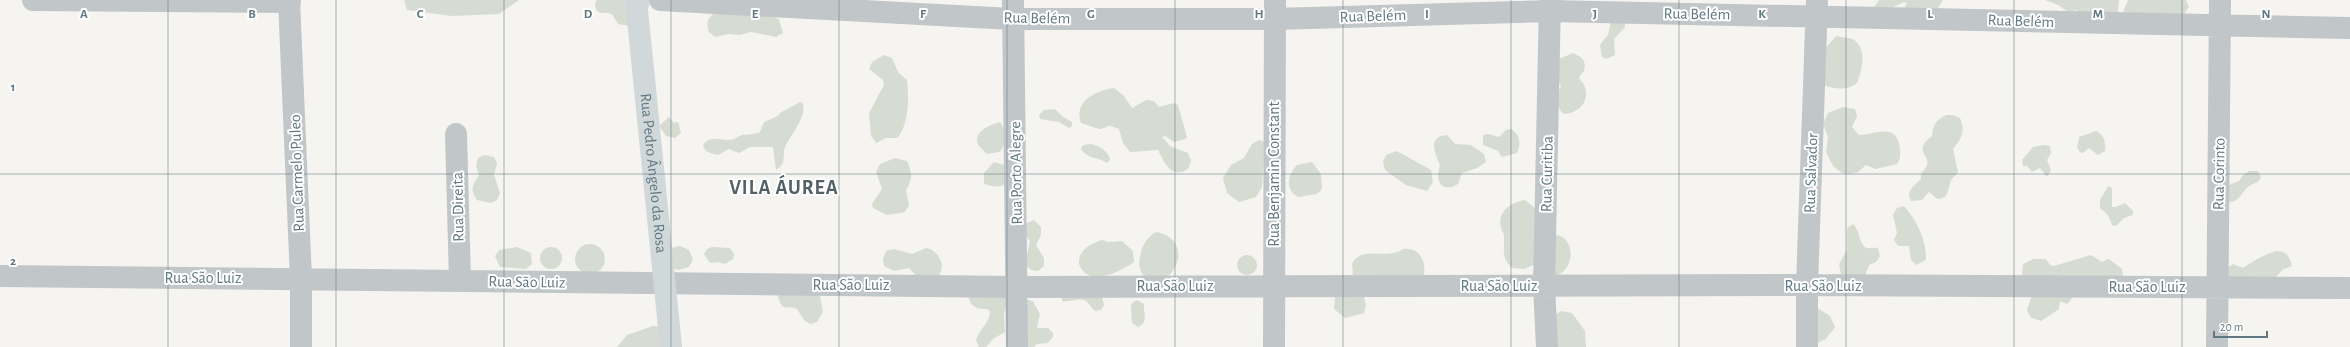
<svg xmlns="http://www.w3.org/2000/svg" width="2350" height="347" font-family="'Alegreya Sans',sans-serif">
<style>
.green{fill:#d6dcd1}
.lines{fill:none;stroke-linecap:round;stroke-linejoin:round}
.minor{stroke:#c1c6c8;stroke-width:22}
.major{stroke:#d0d8da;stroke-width:22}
.grid{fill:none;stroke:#617983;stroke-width:1;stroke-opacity:0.55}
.labels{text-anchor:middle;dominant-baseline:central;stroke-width:4;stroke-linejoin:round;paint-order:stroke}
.street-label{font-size:16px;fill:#617983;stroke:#fff}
.district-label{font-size:20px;font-weight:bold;letter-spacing:1px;fill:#506168;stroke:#fff}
.grid-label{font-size:13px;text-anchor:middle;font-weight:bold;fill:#617983;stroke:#fff;stroke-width:4;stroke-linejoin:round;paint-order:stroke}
</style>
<rect width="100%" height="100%" fill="#f5f4f0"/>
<!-- green -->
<path class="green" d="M 404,0 L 519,0 L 499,14 L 452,16 L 407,10 Z
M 597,0 L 651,0 L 647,12 L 630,26 L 618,24 L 612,14 C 604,11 596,17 595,4 Z
M 1879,0 L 1943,0 L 1936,11 L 1904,9 L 1907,3 L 1904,2 L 1887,10 L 1874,7 Z
M 2045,0 L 2119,0 L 2118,13 L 2080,15 L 2076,10 L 2068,12 L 2058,5 Z
M 2128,0 L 2186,0 L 2189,7 L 2182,17 L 2123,12 Z
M 715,13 L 773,15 L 779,20 L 783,33 L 776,37 L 751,32 L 740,35 L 729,34 L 715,37 L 709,32 C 706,23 707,18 715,13 Z
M 1611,21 L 1625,21 L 1625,27 L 1614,39 L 1615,55 L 1606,59 L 1602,57 L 1600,45 L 1608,35 Z
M 1836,36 L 1853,39 C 1868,49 1862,70 1857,83 C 1848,91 1833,89 1824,85 L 1820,54 Z
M 1573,53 C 1582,57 1587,61 1584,71 L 1579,77 C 1580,81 1583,82 1584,85 C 1591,100 1580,113 1564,114 C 1555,107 1556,95 1561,86 L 1554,72 L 1559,59 Z
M 884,55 L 892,58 L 898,72 L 907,80 C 909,96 909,126 897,138 L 886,138 L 876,143 L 871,136 L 869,113 L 884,85 L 883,80 L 869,69 L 872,62 Z
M 1114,88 L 1124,96 L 1132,108 L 1146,100 L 1154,101 L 1159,107 L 1174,103 L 1178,105 L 1187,137 L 1185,139 L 1174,142 L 1165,136 L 1162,137 L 1170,146 L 1188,153 L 1191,160 L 1189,168 C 1172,181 1164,162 1158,150 L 1130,152 L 1123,143 L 1119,129 C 1103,123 1113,127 1099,129 L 1081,123 C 1073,102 1096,90 1114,88 Z
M 800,102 L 803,104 C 807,115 791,135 786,145 C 781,154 788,163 776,170 L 773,147 L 750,147 L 739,153 L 729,149 L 718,155 C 711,153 705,153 703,145 C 710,135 719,140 729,140 C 735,140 737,137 742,135 C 748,134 754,135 760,132 L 764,122 L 778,116 L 780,113 Z
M 1843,107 L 1855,109 L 1857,116 L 1852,127 L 1859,135 C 1875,135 1897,121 1900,149 C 1900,154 1901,159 1897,164 L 1876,169 L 1866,165 L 1858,172 L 1850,174 L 1842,173 L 1833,166 L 1826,152 L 1828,137 L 1823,124 L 1828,113 Z
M 1055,109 L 1063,117 L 1072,122 L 1072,126 L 1069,128 L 1059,122 L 1040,119 L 1039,115 L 1044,110 Z
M 1947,115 L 1953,115 L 1960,118 C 1966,132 1961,139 1953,149 L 1958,172 C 1956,176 1951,178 1950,183 C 1947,192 1949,198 1937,199 L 1929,192 L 1922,200 L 1911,201 C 1905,191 1915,185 1921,179 C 1920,171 1925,171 1927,165 C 1931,156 1912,151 1932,136 C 1933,125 1936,119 1947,115 Z
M 669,117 L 674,123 L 678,122 L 681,133 L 675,138 L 666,136 L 659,126 Z
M 1000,122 C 1006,130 1007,145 999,152 L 987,154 L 978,145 C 973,131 990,125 1000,122 Z
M 1511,129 C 1521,136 1521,143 1517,153 L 1502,157 L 1498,151 L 1483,145 L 1483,135 L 1488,134 L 1499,137 L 1506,130 Z
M 2096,131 C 2104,135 2106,142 2105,151 L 2098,155 L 2089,148 L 2083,153 L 2080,152 L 2077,148 L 2079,137 Z
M 1447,135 L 1455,144 L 1471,145 L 1484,154 L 1486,162 L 1477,168 L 1462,173 L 1458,184 C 1442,194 1434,181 1440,166 C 1437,156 1425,137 1447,135 Z
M 1259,140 L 1265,142 L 1262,187 L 1256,197 L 1239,202 L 1227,193 L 1223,178 L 1231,165 L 1244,158 L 1252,144 Z
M 1091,144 C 1099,146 1109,151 1110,160 L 1107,163 C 1099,157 1087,159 1081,149 L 1083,145 Z
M 2043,145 L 2050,146 L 2051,153 L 2047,160 L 2051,170 L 2047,177 L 2040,168 L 2032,172 L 2027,166 L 2023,166 L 2022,160 L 2033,147 Z
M 1397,151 L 1431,170 L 1433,182 L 1427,191 L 1406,185 L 1385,170 L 1383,162 L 1386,155 Z
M 484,155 L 494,157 L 497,164 L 494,175 L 500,193 L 497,200 L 491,203 L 477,200 C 470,191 472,184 479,176 L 476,166 L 478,158 Z
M 895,158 L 907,161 C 912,172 913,179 906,190 L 909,205 L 905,212 L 887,215 L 873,208 L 872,204 L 882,189 L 876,172 L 880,164 Z
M 994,162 L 1004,165 L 1007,172 L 1006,183 C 999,189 992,186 984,184 L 984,173 Z
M 1312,162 L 1321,174 L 1322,189 L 1317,194 L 1298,197 C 1285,190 1287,175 1297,165 Z
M 2249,171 L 2258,171 L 2261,178 C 2257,184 2253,183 2248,187 C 2241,193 2239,203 2228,202 L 2228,185 L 2239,181 L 2243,175 Z
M 2108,186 L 2112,188 L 2112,207 L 2116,207 L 2125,203 L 2133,211 L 2133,215 L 2124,218 L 2116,226 L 2112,225 L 2108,215 L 2100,208 L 2100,200 Z
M 1525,200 L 1536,209 L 1553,235 C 1575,233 1578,271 1553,277 L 1534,265 L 1524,269 L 1512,268 C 1500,256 1505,249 1504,236 C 1504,233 1501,230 1501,227 C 1497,212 1511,202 1525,200 Z
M 1904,206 C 1917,220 1927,242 1926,260 L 1916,265 L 1911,260 L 1909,246 L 1898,246 L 1894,240 L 1897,233 L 1893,215 L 1897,208 Z
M 1034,220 L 1041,227 L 1041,235 L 1036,245 L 1044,258 L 1044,266 L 1038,271 C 1018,271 1029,252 1030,241 L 1025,235 L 1024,224 Z
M 1853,224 C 1860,230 1859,247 1868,248 C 1872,249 1874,247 1878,248 L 1880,256 L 1876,262 L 1869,265 L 1865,276 L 1842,279 L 1839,264 L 1847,250 L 1847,228 Z
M 1157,232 C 1185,238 1184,267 1163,280 C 1157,279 1148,280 1144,276 C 1133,265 1143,236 1157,232 Z
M 1102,240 L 1109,242 L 1122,241 L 1133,251 L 1134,262 C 1121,272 1087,288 1079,264 C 1078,250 1090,244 1102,240 Z
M575 259a15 15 0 1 1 30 0a15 15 0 1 1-30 0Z
M 680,246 L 689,250 L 693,259 L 689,267 L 679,270 L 671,268 L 671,248 Z
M 517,247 L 531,253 L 532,264 L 526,269 L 500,267 L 495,256 L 499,250 Z
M 712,247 L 730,248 L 734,254 L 733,259 L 725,264 L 718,262 L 710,263 L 704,254 L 707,249 Z
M540 258a11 11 0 1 1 22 0a11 11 0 1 1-22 0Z
M 926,248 C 939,250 948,268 937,277 L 919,279 L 909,268 L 894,271 L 884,266 L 883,259 L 886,251 L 894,249 L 912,254 Z
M 1403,249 C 1420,247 1426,261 1424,275 L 1353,275 L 1352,264 C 1363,244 1386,261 1403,249 Z
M 2276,251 C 2287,251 2289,256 2292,266 L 2282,270 L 2272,282 L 2250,288 L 2220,273 L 2233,264 L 2243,268 C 2254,261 2263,255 2276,251 Z
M1237 265a10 10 0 1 1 20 0a10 10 0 1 1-20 0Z
M 2091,255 L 2102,262 L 2109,259 L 2122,269 L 2123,276 L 2104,297 L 2074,296 L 2067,304 L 2060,301 L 2059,309 L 2041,321 L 2030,317 L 2027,310 L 2032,295 L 2021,283 L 2023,264 L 2033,259 L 2046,259 L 2050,265 L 2054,266 Z
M 968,286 L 1008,298 L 1004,313 L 1005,332 L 993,339 L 986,347 L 979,347 L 976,340 C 979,329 990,323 990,311 L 987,309 C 971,310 967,301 968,286 Z
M 813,287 L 820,296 L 823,312 L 817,322 L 810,324 L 804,320 L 797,309 C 784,304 784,315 777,294 Z
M 1363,294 L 1366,305 L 1364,313 L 1345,318 L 1334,309 L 1335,297 Z
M 1062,296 L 1102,297 L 1104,305 L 1101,310 L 1095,311 C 1092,309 1090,304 1086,301 C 1079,297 1070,303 1062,301 Z
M 1028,300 L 1033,301 L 1040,314 L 1037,328 L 1048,328 L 1053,333 L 1053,337 L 1048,343 L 1037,344 L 1034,347 L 1027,347 L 1021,303 Z
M 1137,300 L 1144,304 C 1143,312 1149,323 1138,327 L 1132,323 L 1131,304 Z
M 1819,309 L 1830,316 L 1835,327 L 1826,339 L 1815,344 L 1814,311 Z
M 1561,311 L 1572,313 L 1585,331 L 1586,347 L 1548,347 L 1555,315 Z
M 653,326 L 657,326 L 679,347 L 617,347 L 627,335 Z"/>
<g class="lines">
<!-- minor -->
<path class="minor" d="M 33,0 L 290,2
M 289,0 L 301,279 L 301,347
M 660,0 L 1012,19 L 1275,19 L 1550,11 L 2350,28
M 1013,0 L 1017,347
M 456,134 L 460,281
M 0,276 L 1018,287 L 1807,285 L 2350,288
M 1274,347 L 1275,0
M 1547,347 L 1544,286 L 1550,0
M 1807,347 L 1807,285 L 1817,0
M 2217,347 L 2220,0"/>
<!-- major -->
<path class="major" id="s1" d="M 636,0 L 671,347"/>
</g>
<!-- grid -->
<path class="grid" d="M 168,0 L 168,347M 336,0 L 336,347M 504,0 L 504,347M 671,0 L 671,347M 839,0 L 839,347M 1007,0 L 1007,347M 1175,0 L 1175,347M 1343,0 L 1343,347M 1511,0 L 1511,347M 1679,0 L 1679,347M 1846,0 L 1846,347M 2014,0 L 2014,347M 2182,0 L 2182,347M 0,174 L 2350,174"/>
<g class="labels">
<!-- street labels -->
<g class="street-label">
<text transform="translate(1697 14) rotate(1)">Rua Belém</text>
<text transform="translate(1373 16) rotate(-2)">Rua Belém</text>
<text transform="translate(1037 18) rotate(1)">Rua Belém</text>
<text transform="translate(2021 21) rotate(2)">Rua Belém</text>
<text transform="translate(297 173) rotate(-92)">Rua Carmelo Puleo</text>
<text transform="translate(1016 173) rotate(-91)">Rua Porto Alegre</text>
<text transform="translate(1811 173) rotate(-88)">Rua Salvador</text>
<text stroke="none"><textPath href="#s1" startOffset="174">Rua Pedro Ângelo da Rosa</textPath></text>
<text transform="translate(1274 174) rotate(-90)">Rua Benjamin Constant</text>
<text transform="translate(1547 174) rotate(-89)">Rua Curitiba</text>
<text transform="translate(2219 174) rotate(-89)">Rua Corinto</text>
<text transform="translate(458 207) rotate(-91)">Rua Direita</text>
<text x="203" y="278">Rua São Luiz</text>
<text transform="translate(527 282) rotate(1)">Rua São Luiz</text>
<text x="851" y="285">Rua São Luiz</text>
<text x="1175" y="286">Rua São Luiz</text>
<text x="1499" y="286">Rua São Luiz</text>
<text x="1823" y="286">Rua São Luiz</text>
<text x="2147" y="287">Rua São Luiz</text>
</g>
<!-- district labels -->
<g class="district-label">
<text x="784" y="188">VILA ÁUREA</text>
</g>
</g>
<g class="grid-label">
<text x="84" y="18">A</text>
<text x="252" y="18">B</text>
<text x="420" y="18">C</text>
<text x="588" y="18">D</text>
<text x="755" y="18">E</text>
<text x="923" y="18">F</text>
<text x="1091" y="18">G</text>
<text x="1259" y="18">H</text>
<text x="1427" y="18">I</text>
<text x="1595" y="18">J</text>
<text x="1762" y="18">K</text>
<text x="1930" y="18">L</text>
<text x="2098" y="18">M</text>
<text x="2266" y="18">N</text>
<text x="13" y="91">1</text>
<text x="13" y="265">2</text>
</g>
<!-- scale -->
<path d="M2214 331v6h53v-6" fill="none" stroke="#617983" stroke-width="2"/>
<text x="2220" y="331" font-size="12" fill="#617983" stroke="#ffffff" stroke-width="3" paint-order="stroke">20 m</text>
</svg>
